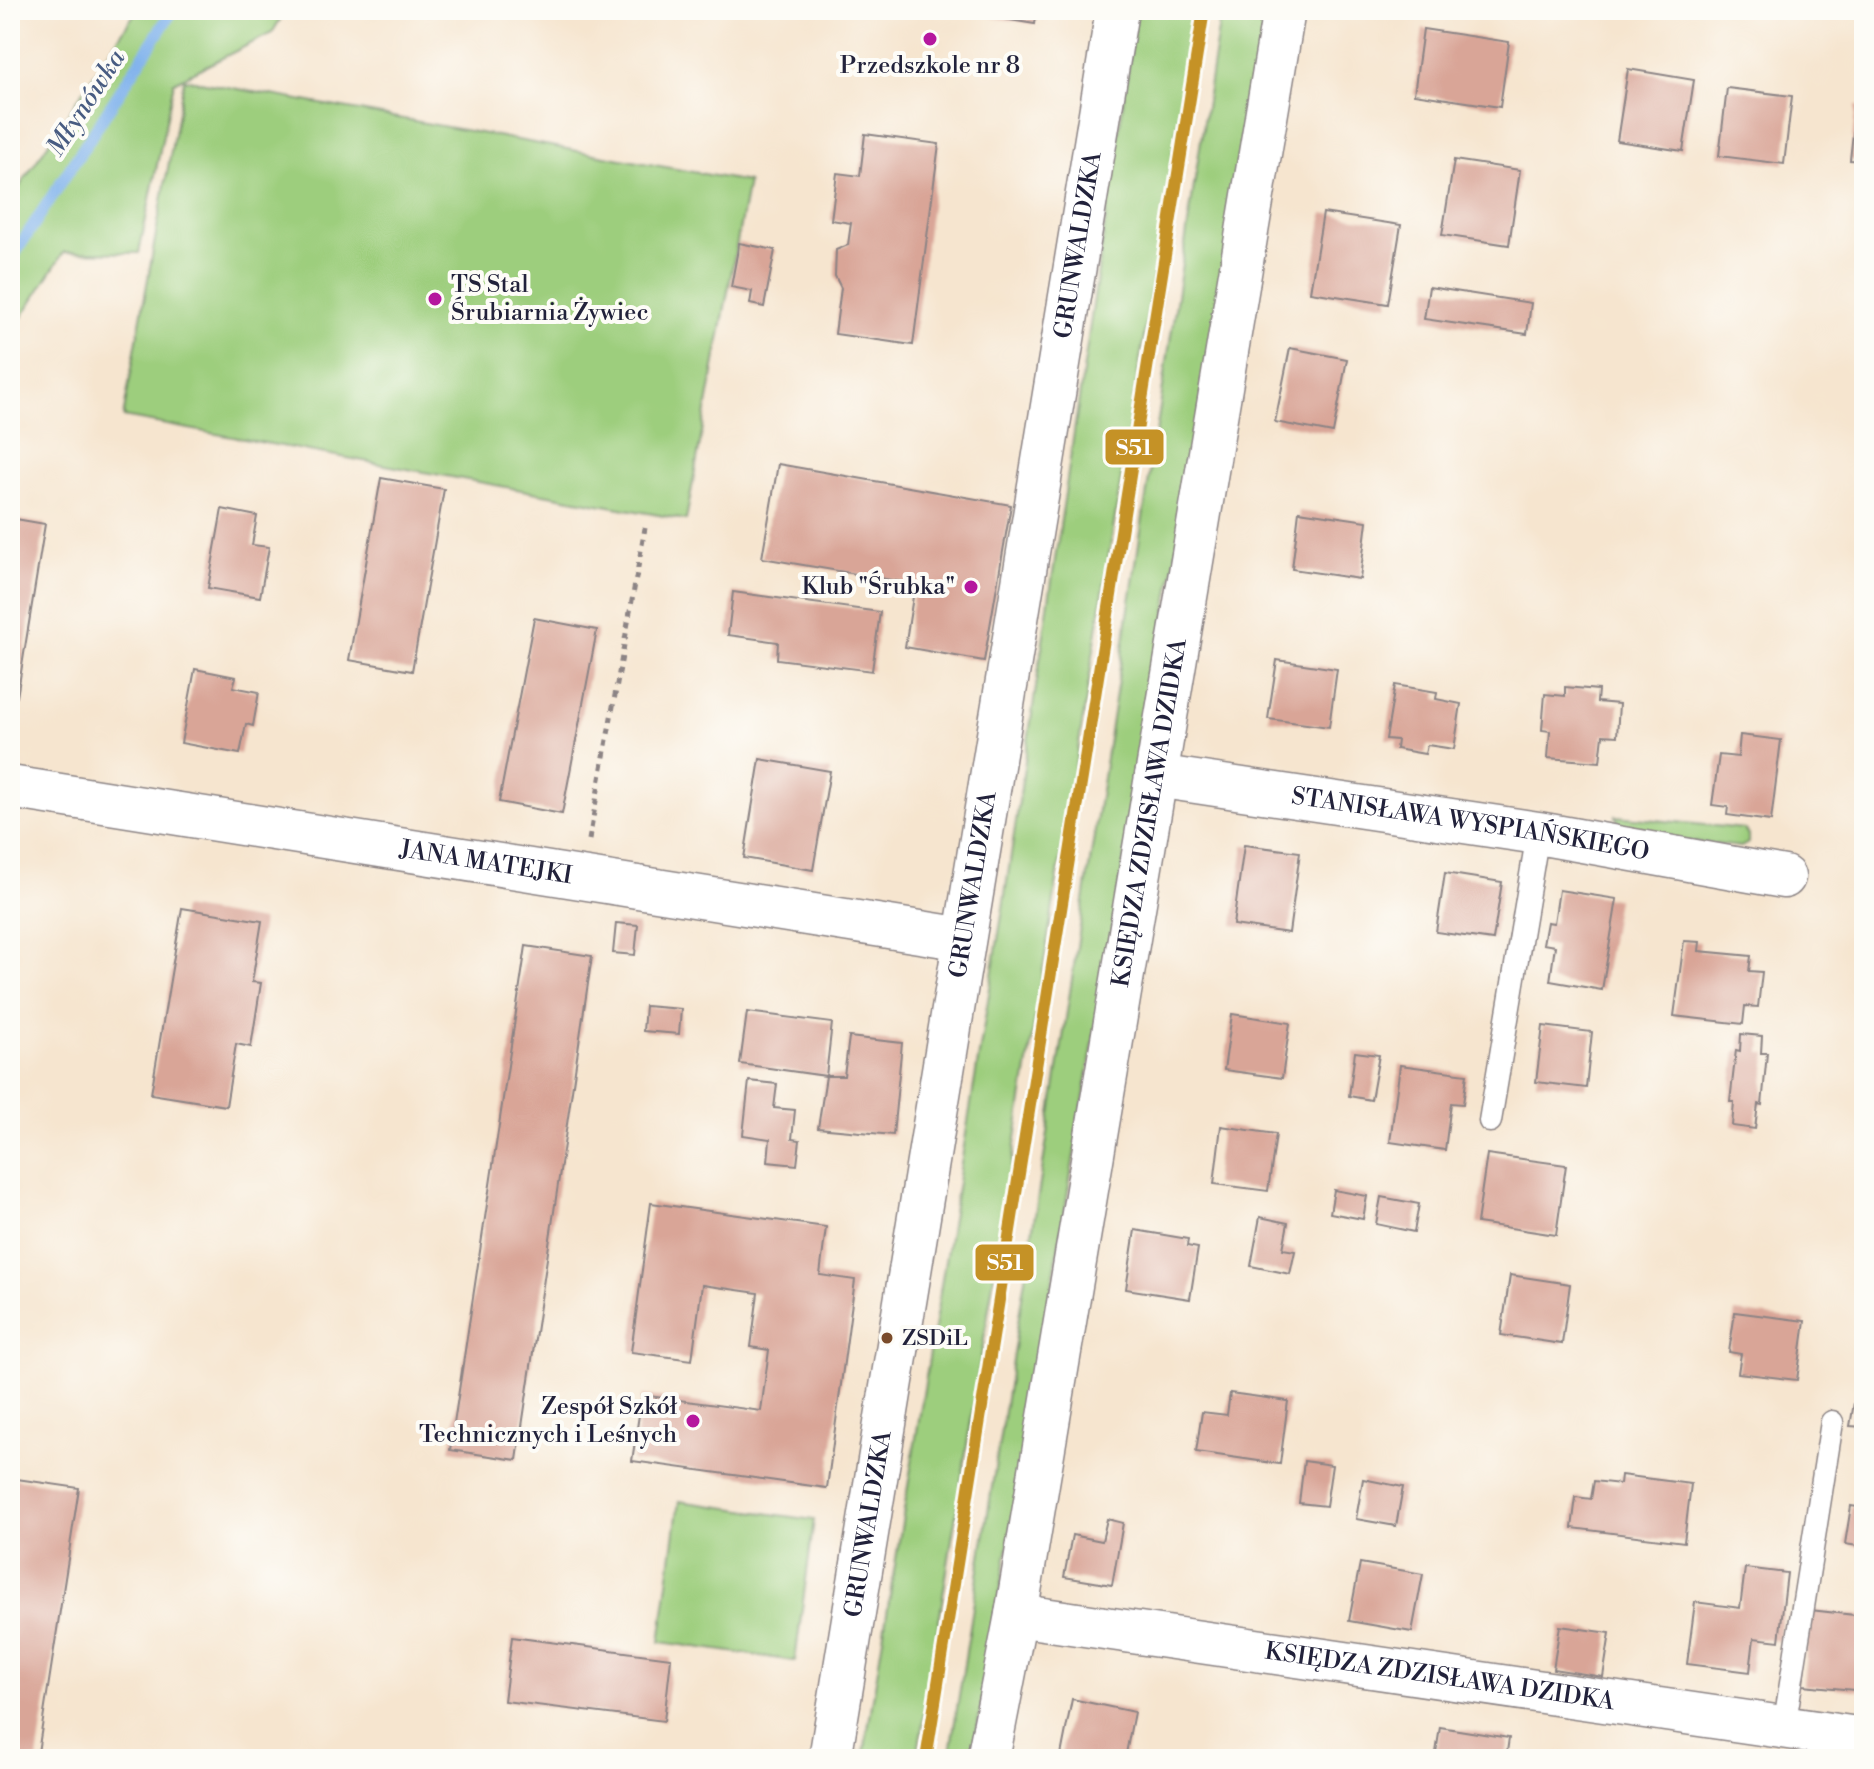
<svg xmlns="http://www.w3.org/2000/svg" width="1874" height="1769" font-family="'Libre Bodoni',serif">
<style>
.green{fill:#9dce7d;stroke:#60785c;stroke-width:2}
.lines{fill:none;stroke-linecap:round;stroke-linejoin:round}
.stream{stroke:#80b2ec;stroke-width:12}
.building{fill:#d9a597}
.lane-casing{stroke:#8c8485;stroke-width:25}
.street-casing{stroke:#8c8485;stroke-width:45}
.path{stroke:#8c8485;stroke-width:5;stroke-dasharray:6 6;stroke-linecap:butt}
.lane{stroke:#fff;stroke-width:22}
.street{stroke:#fff;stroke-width:42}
.rail-1-casing{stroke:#fdfcf7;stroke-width:18}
.rail-1{stroke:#c59226;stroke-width:12}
.poi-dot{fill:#b5179e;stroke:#fdfcf7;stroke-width:3}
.bus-dot{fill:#7a4b2a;stroke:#fdfcf7;stroke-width:3}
.labels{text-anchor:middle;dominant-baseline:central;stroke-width:8;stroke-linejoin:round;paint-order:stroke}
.bus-label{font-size:22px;fill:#22223b;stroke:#fdfcf7;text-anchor:start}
.poi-label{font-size:24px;fill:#22223b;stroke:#fdfcf7;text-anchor:end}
.street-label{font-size:24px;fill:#22223b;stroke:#fdfcf7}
.water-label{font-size:26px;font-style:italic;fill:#485c82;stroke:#fdfcf7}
.line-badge{stroke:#fdfcf7;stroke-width:3}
.badge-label{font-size:22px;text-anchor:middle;font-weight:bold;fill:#fff}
</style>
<rect width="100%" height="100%" fill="#fdfcf7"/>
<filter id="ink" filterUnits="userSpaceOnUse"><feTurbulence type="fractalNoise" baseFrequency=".0125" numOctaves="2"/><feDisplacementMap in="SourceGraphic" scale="16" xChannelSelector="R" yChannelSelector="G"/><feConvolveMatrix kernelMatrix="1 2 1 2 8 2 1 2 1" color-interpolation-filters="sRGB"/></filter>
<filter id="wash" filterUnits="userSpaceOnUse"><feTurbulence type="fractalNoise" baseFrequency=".006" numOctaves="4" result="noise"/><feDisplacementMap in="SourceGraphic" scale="32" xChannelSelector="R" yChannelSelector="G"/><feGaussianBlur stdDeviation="1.8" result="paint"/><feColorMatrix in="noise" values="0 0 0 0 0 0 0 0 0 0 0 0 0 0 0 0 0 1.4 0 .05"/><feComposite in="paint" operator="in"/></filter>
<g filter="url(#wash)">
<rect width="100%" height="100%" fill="#f6e5cf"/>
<!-- green -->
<path class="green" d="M 137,10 L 286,10 L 272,33 L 174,82 L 139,253 L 64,252 L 10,335 L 10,201 Z
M 1137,10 L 1196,10 L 917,1759 L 863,1759 L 1002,915 Z
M 1221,10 L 1268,10 L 972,1759 L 949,1759 L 1062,1044 Z
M 184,79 L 748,182 L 686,520 L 123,417 Z
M 1616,816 L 1744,829 L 1748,835 L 1748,843 L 1741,847 L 1621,834 Z
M 679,1501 L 814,1520 L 795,1661 L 660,1642 Z"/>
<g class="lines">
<!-- stream -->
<path class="stream" d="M 10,261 L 173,10"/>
</g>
<g id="blocks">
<!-- building -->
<path class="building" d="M 947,10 L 1037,10 L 1035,24 Z
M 1423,29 L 1509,42 L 1500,107 L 1414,94 Z
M 1628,69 L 1694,80 L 1683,151 L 1617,141 Z
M 1727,88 L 1792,96 L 1784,164 L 1719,156 Z
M 1856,106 L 1864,107 L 1864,161 L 1850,160 Z
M 865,134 L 939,144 L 913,345 L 835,334 L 841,288 L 835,276 L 836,250 L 848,245 L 851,223 L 831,220 L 837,173 L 860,176 Z
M 1454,160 L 1520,170 L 1509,245 L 1442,235 Z
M 1323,213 L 1401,225 L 1388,304 L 1310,292 Z
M 739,243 L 775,250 L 764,307 L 750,304 L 752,291 L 731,287 Z
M 1429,287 L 1531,303 L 1527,334 L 1424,319 Z
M 1290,348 L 1347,359 L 1333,433 L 1275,422 Z
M 778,464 L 1011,505 L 984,661 L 905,647 L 915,584 L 762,558 Z
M 381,478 L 444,489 L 412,671 L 349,660 Z
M 222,509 L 257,516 L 252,545 L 269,547 L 260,597 L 208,588 Z
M 1299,511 L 1367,521 L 1360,579 L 1292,569 Z
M 10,518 L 45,524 L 17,697 L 10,696 Z
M 733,592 L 880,612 L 872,671 L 777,659 L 778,642 L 728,635 Z
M 534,618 L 597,630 L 562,814 L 499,802 Z
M 1277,660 L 1337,669 L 1329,727 L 1268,719 Z
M 195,669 L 236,677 L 233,687 L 259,692 L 253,726 L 246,724 L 240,754 L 181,743 Z
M 1395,685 L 1437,692 L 1436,699 L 1461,704 L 1454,749 L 1427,745 L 1425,754 L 1396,749 L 1397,740 L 1386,739 Z
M 1565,687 L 1598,690 L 1597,702 L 1619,704 L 1617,736 L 1603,735 L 1600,762 L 1548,758 L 1550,731 L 1542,730 L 1545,694 L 1565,696 Z
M 1740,735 L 1781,740 L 1771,821 L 1727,815 L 1728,807 L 1712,805 L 1719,755 L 1738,757 Z
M 760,759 L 830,771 L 813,870 L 744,858 Z
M 1244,845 L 1300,852 L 1289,933 L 1233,925 Z
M 1445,873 L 1502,882 L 1493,940 L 1436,932 Z
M 1559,890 L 1617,899 L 1602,990 L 1550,981 L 1555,946 L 1543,944 L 1547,922 L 1554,923 Z
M 182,908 L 262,921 L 252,982 L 261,983 L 251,1047 L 236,1044 L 226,1106 L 151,1094 Z
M 616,923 L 638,925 L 635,955 L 613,953 Z
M 1684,941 L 1700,942 L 1699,951 L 1751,956 L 1749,971 L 1762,972 L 1758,1007 L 1745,1006 L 1743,1024 L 1674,1016 Z
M 526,946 L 592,956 L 517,1460 L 450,1450 Z
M 645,1006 L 681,1009 L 679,1034 L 643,1031 Z
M 747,1012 L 832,1023 L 826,1076 L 740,1064 Z
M 1232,1014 L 1290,1023 L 1282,1078 L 1224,1070 Z
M 1543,1026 L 1592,1032 L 1586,1088 L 1536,1082 Z
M 1741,1034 L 1762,1036 L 1761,1053 L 1767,1053 L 1762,1105 L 1758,1104 L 1755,1129 L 1732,1126 L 1734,1102 L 1730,1102 L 1736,1050 L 1740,1051 Z
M 849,1037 L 902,1043 L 893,1135 L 818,1128 L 826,1076 L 844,1076 Z
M 1355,1052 L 1379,1055 L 1371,1100 L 1349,1096 Z
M 1400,1065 L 1467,1074 L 1463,1104 L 1451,1103 L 1445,1150 L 1390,1142 Z
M 749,1081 L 777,1084 L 774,1108 L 795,1110 L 792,1139 L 800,1140 L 797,1165 L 768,1162 L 770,1139 L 743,1135 Z
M 1221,1126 L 1276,1134 L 1268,1191 L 1214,1184 Z
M 1487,1154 L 1566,1165 L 1556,1235 L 1477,1223 Z
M 1334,1190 L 1367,1196 L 1363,1219 L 1330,1213 Z
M 1381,1197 L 1419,1204 L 1414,1232 L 1376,1224 Z
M 651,1203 L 826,1227 L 820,1275 L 855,1280 L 827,1488 L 632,1461 L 642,1395 L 761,1411 L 769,1350 L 751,1347 L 758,1293 L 702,1285 L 692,1360 L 631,1352 Z
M 1260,1217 L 1288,1223 L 1283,1249 L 1295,1251 L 1290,1274 L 1251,1266 Z
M 1135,1230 L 1188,1239 L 1187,1246 L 1198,1248 L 1190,1299 L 1126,1289 Z
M 1510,1275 L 1570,1284 L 1562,1344 L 1501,1335 Z
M 1735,1312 L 1805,1321 L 1797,1380 L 1738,1373 L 1741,1354 L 1729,1352 Z
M 1862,1356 L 1864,1356 L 1863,1427 L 1850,1426 Z
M 1230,1393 L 1288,1401 L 1280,1464 L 1196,1452 L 1202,1412 L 1227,1415 Z
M 1304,1461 L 1332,1465 L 1326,1506 L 1299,1503 Z
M 1621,1475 L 1691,1484 L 1684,1542 L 1572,1528 L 1576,1497 L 1591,1499 L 1594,1481 L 1620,1484 Z
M 10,1478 L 79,1488 L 37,1759 L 10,1759 Z
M 1363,1479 L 1403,1487 L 1396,1526 L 1356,1519 Z
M 1851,1506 L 1864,1508 L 1864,1547 L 1845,1544 Z
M 1107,1519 L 1123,1523 L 1112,1585 L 1064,1577 L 1072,1535 L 1102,1541 Z
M 1360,1563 L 1423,1574 L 1412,1632 L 1349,1621 Z
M 1745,1568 L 1787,1573 L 1779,1641 L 1754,1638 L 1750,1672 L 1687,1664 L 1695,1602 L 1740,1608 Z
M 1810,1610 L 1863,1616 L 1864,1691 L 1803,1685 Z
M 1560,1626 L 1610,1633 L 1603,1677 L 1553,1669 Z
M 512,1637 L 671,1658 L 664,1721 L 504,1701 Z
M 1072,1699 L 1134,1712 L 1125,1759 L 1079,1759 L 1061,1755 Z
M 1440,1727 L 1509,1738 L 1506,1759 L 1435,1759 Z"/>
</g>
</g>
<g filter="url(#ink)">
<use href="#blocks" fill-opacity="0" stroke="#8c8485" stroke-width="2"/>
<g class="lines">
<defs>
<path id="lane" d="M 1490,1121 L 1538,833
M 1784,1728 L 1832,1422"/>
<g id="street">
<path id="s1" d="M 1156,776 L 1538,833 L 1784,877"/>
<path id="s2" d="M 10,787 L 964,939"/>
<path id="s3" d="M 1016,1615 L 1864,1739"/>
<path id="s4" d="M 830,1759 L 1117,10"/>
<path id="s5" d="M 988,1759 L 1016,1615 L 1284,10"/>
</g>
</defs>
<!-- lane casing -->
<use href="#lane" class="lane-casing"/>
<!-- street casing -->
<use href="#street" class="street-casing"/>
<!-- path -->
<path class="path" d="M 589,840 L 645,528"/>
<!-- lane -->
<use href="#lane" class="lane"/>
<!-- street -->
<use href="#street" class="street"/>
<defs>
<path id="rail-1" d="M 926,1759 L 1204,10"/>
</defs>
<!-- rail-1 casing -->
<use href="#rail-1" class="rail-1-casing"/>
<!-- rail-1 -->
<use href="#rail-1" class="rail-1"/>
</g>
</g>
<!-- markers -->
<g class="poi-dot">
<circle cx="930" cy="39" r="8"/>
<circle cx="435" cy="299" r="8"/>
<circle cx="971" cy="587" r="8"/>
<circle cx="693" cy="1421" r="8"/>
</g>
<circle class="bus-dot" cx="887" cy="1338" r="7"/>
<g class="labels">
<!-- bus labels -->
<g class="bus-label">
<text x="902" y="1338">ZSDiL</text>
</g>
<!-- poi labels -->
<g class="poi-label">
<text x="930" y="66" text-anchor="middle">Przedszkole nr 8</text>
<text x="451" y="285" text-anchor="start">TS Stal<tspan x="451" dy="28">Śrubiarnia Żywiec</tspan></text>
<text x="955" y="587">Klub "Śrubka"</text>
<text x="677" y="1407">Zespół Szkół<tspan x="677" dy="28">Technicznych i Leśnych</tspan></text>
</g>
<!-- street labels -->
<g class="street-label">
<text stroke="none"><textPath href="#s4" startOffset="1534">GRUNWALDZKA</textPath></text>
<text stroke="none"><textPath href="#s5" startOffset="960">KSIĘDZA ZDZISŁAWA DZIDKA</textPath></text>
<text stroke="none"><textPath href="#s1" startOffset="318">STANISŁAWA WYSPIAŃSKIEGO</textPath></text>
<text stroke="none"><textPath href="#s2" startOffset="482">JANA MATEJKI</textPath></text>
<text stroke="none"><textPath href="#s4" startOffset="886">GRUNWALDZKA</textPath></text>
<text stroke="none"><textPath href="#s4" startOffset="238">GRUNWALDZKA</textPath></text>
<text stroke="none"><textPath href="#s3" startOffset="428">KSIĘDZA ZDZISŁAWA DZIDKA</textPath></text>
</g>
<!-- water labels -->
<g class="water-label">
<text transform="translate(86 103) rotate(-57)">Młynówka</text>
</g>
</g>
<g class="line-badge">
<rect x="1104" y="428" width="61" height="38" rx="8" fill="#c59226"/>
<rect x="974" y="1243" width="61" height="39" rx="8" fill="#c59226"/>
</g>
<g class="badge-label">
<text x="1134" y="455">S51</text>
<text x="1005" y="1270">S51</text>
</g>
<!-- margin -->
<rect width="1874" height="1769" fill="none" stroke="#fdfcf7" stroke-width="40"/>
</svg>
